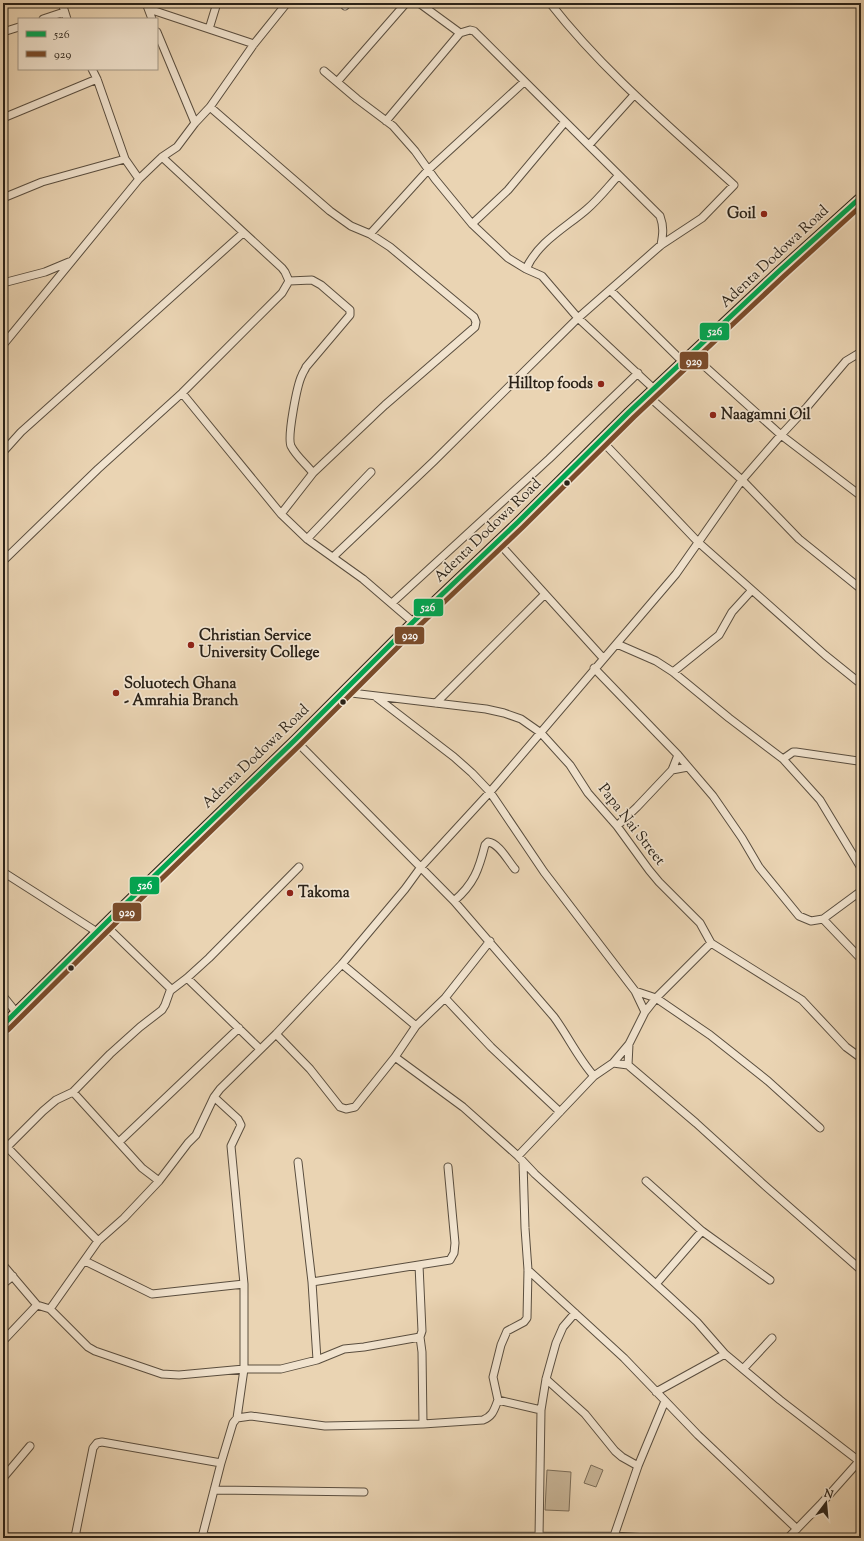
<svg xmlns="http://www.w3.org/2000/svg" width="864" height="1541" font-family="'Sorts Mill Goudy',serif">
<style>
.green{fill:#c9b699;stroke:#7a6c58}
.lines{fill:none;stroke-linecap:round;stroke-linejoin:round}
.minor-casing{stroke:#5a4e3f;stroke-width:9}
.major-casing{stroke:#2a2218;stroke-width:11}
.minor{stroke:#f1e3ce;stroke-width:7}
.major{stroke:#ead4b3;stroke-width:9}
.bus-1-casing{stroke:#f1e3ce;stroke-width:8}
.bus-2-casing{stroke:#f1e3ce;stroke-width:8}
.bus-1{stroke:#00a651;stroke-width:5}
.bus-2{stroke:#7a4b2a;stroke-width:5}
.poi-dot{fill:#8f2418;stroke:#f1e3ce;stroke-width:1.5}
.bus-dot{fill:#2a2218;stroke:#f1e3ce;stroke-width:1.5}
.labels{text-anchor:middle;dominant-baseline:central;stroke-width:3.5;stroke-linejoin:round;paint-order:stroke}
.poi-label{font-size:15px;font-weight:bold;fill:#2a2218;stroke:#f1e3ce;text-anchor:start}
.street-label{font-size:15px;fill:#2a2218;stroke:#f1e3ce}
.line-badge{stroke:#f1e3ce;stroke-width:1.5}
.badge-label{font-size:11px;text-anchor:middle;font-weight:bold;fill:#fff}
</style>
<rect width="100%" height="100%" fill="#ead4b3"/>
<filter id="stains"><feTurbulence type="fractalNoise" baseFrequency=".005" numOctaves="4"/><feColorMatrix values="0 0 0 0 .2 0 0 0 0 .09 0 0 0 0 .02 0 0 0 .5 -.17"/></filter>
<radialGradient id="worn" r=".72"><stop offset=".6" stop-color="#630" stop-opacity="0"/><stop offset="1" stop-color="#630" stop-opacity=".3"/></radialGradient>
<!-- green -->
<path class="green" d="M 591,1465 L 603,1470 L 596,1487 L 584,1483 Z
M 547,1470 L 571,1472 L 569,1511 L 545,1510 Z"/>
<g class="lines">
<defs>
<path id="minor" d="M 62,3 L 67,19
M 146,3 L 152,19
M 419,3 L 460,33
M 345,6 L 348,3
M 149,9 L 254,44
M 43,19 L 64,12
M 209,29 L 217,3
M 3,32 L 19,27
M 157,32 L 195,123
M 92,69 L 97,79 L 125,159 L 139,179
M 324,71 L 357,99 L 393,126 L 415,151 L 435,179 L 472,224 L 508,258 L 526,269 L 542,276 L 578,318 L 654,389
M 337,82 L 406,3
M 210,107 L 330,211 L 351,226 L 370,234 L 390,247 L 474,317 L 476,322 L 475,327 L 385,405 L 313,473 L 281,514
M 3,118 L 97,79
M 386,121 L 460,33 L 470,30 L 474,31 L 660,216 C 664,227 663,234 661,245
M 589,145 L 634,95
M 3,198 L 42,182 L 125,159
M 472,224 L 508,190 L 565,122
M 370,234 L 428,170 L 524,82
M 526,269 C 538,242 565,228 586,210 C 598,200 608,187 618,176
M 289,281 L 312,280 L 321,285 L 350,310 L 350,315 L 306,367 C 305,370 303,372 302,375 C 297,385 287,437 291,446 C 296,456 306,464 313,473
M 3,283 L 45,272 L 69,262
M 610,290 L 683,362
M 3,345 L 139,179 L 162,157 L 177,147 L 195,123 L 210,107 L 254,44 L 287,3
M 691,354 L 781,435 L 861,496
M 182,393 L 281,514 L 307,539 L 363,579 L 413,622
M 647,395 L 742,480 L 799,539 L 861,589
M 601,440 L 698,542 L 752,590 L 732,612 L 719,635 L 673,672
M 3,452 L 21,432 L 243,233
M 307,539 L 371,472
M 497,541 L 603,658
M 333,557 L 434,461 L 578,318 L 661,245 L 702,218 L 734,185 C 670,127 603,71 550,3
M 3,561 L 98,469 L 182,393 L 282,293 L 289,281 L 285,272 L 282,268 L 162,157
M 752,590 L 825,655 L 861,684
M 392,603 L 549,459 L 638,373
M 617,644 L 656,661 L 673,672 L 729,718 L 783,759 L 820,800 L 861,868
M 594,668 L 678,755 L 713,796 L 742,838 L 759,867 L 799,916 L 811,921 L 823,919 L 861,891
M 343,692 L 486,709 L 504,713 L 521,719 L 541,733 L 570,765 L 588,793 L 617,826 L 649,870 L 659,882 L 700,923 L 711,943 L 802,1000 L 846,1047 L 861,1058
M 376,697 L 454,757 L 472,773 L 490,792 L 544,872 L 635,991 L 645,1012
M 436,703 L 545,594
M 295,740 L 454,901 L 554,1017 C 568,1036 578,1058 594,1076 L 613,1063 L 629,1044 L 645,1012 L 656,998 L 711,943
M 783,759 L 793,752 L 796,752 L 858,761
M 672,770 L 688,767
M 617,826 L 637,807 L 672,770 L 678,755
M 3,872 L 97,932
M 454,901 C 474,884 479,869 485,845 L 488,842 C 499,843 508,861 515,869
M 823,919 L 861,959
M 105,925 L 171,989
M 342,964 L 416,1026 L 445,998 L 490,941
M 187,978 L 260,1049
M 635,991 L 656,998 L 710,1035 L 768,1081 L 820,1128
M 3,996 L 16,1012
M 445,998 L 491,1047 L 560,1112
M 276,1034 L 310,1069 L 340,1107 L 346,1109 L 355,1107 L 395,1057 L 463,1107 L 518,1156 L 535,1174 L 669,1296 L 697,1322 L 725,1354 L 780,1400 L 859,1461
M 395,1057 L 416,1026
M 613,1063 L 628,1065 L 696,1123 L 762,1183 L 861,1270
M 628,1065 L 629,1044
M 73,1092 L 142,1168 L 159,1181
M 214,1097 L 238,1119 L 241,1125 L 231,1146 L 244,1284 L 244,1369 L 237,1418
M 119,1142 L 239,1028
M 3,1143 L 98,1241
M 7,1147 L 43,1111 L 56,1100 L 73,1092 L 110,1054 L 140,1027 L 162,1010 L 165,1005 L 170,991 L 187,978 L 209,958 L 299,867
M 518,1156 L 594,1076
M 298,1162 L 312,1282 L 317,1360
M 523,1162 L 525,1228 L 528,1270 L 527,1318 L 524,1322 L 507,1331 L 501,1345 L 493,1377 L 498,1400 L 541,1410
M 646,1181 L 702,1231 L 770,1280
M 85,1261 L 152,1294 L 244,1284
M 3,1265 L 37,1305 L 50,1309 L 88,1347 L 95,1351 L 162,1374 L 179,1375 L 244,1369 L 281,1369 L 317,1360 L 344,1349 L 364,1347 L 420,1337
M 419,1265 L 422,1331 L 420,1337 L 422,1352 L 423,1424
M 528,1270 L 624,1358 L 698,1435 L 797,1529
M 312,1282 L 450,1260 L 454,1253 L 455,1243 L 448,1167
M 3,1284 L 13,1276
M 656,1284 L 702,1231
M 50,1309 L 98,1241 L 124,1218 L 159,1181 L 188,1143 L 196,1135 L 214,1097 L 220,1089 L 276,1034 L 342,964 L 405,889 L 421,867 L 490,792 L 676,574 L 742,480 L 781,435 L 807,407 L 846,361 L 861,352
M 3,1341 L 37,1305
M 743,1369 L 772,1338
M 546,1379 L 585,1414 L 615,1451 L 622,1457 L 638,1466
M 656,1392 L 725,1354
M 3,1478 L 30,1446
M 214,1490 L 364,1492
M 614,1536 L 638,1466 L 665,1401
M 3,1537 L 614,1536 L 648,1538
M 75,1537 L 93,1448 L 97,1443 L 102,1442 L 221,1463
M 202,1537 L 221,1463 L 233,1423 L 237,1418 L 251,1416 L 325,1426 L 423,1424 L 483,1420 C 493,1416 494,1410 498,1400
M 539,1537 L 541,1410 L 546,1379 L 556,1343 L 563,1327 L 575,1313
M 788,1538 L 820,1505 L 861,1459"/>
<path id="major" d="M 3,1025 L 113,916 L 295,740 L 413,622 L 518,522 L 629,412 L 778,272 L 861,197"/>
</defs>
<!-- minor casing -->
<use href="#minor" class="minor-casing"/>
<!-- major casing -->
<use href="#major" class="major-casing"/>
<!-- minor -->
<use href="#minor" class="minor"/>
<!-- major -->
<use href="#major" class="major"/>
<defs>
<path id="bus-1" d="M 3,1025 L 113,916 L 295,740 L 413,622 L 518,522 L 629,412 L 778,272 L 861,197"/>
<path id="bus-2" d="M 8,1030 L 118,921 L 300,745 L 418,627 L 523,527 L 634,417 L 783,277 L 861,206"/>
</defs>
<!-- bus-1 casing -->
<use href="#bus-1" class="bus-1-casing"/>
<!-- bus-2 casing -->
<use href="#bus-2" class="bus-2-casing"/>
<!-- bus-1 -->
<use href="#bus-1" class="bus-1"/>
<!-- bus-2 -->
<use href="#bus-2" class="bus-2"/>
</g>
<!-- markers -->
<g class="poi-dot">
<circle cx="764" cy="214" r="4"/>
<circle cx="601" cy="384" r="4"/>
<circle cx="713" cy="415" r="4"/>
<circle cx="191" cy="645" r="4"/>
<circle cx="116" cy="693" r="4"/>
<circle cx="290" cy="893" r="4"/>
</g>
<g class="bus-dot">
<circle cx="567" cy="483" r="3.5"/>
<circle cx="343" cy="702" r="3.5"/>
<circle cx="71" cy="968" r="3.5"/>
</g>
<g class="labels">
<!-- poi labels -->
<g class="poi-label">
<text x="756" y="214" text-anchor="end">Goil</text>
<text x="593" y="384" text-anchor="end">Hilltop foods</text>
<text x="721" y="415">Naagamni Oil</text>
<text x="199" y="636">Christian Service<tspan x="199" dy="17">University College</tspan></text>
<text x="124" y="684">Soluotech Ghana<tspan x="124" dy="17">- Amrahia Branch</tspan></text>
<text x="298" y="893">Takoma</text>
</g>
<!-- street labels -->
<g class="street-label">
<text transform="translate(775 257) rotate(-43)">Adenta Dodowa Road</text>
<text transform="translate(488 531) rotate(-44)">Adenta Dodowa Road</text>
<text transform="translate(256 757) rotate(-44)">Adenta Dodowa Road</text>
<text transform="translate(631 825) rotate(52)">Papa Nai Street</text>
</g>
</g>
<g class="line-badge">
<rect x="699" y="322" width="31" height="19" rx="4" fill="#00a651"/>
<rect x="679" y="351" width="30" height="19" rx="4" fill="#7a4b2a"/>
<rect x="413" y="598" width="31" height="19" rx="4" fill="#00a651"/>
<rect x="394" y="626" width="31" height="19" rx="4" fill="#7a4b2a"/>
<rect x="129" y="876" width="31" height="19" rx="4" fill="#00a651"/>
<rect x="112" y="902" width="30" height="20" rx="4" fill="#7a4b2a"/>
</g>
<g class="badge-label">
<text x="715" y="335">526</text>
<text x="694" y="365">929</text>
<text x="428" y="611">526</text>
<text x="410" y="639">929</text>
<text x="145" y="889">526</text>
<text x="127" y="916">929</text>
</g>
<!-- margin -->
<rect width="864" height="1541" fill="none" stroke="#ead4b3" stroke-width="16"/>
<rect x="4" y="4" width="856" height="1533" fill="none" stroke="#2a2218" stroke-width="2"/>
<rect x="8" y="8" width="848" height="1525" fill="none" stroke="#2a2218"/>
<!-- legend -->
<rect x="18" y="18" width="140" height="52" fill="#f1e3ce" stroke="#a19685"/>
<rect x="26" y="31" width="20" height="6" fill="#00a651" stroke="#a19685"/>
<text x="54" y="38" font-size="12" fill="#2a2218">526</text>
<rect x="26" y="51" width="20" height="6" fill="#7a4b2a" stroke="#a19685"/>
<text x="54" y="58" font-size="12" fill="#2a2218">929</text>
<!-- north arrow -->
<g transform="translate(826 1503) rotate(16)" stroke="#f1e3ce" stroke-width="3" paint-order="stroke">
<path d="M0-3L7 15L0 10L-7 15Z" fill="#2a2218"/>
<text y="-6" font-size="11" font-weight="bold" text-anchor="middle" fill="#2a2218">N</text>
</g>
<rect width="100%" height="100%" filter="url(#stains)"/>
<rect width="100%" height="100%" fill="url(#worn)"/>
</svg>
